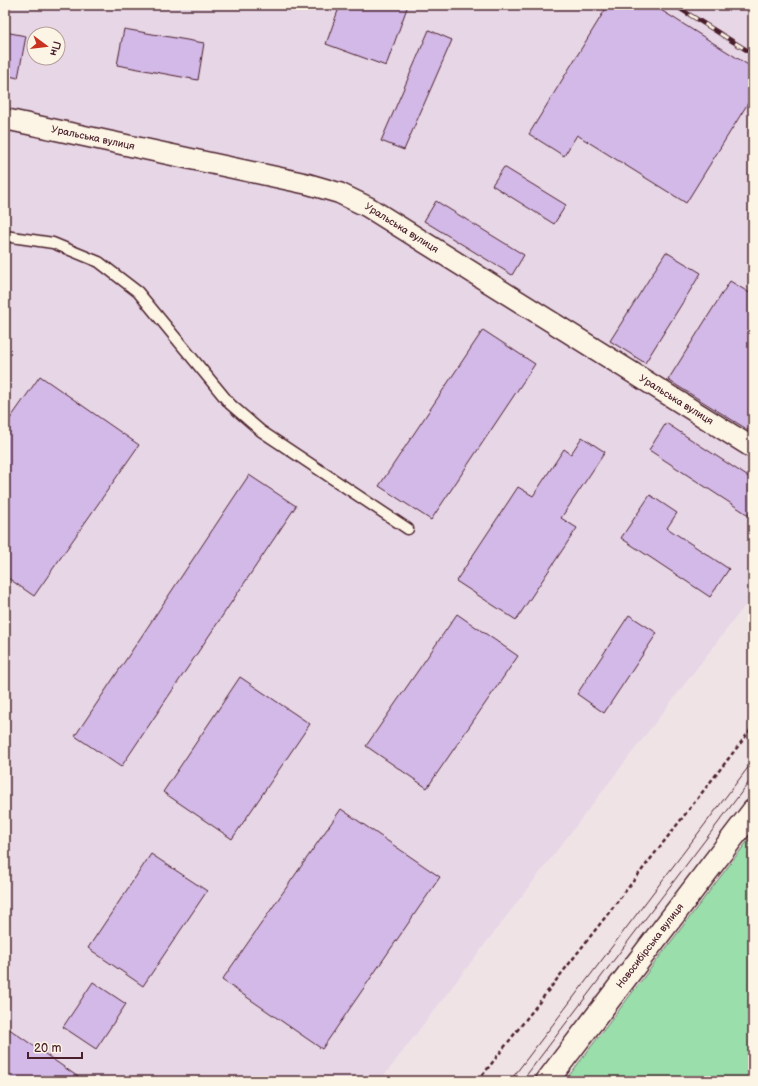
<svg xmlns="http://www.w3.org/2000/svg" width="758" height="1086" font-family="'Balsamiq Sans',sans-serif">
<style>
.built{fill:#e7d6e6;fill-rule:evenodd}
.green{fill:#9adfab;stroke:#727f6b}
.building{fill:#d3b9e7;stroke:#4a1f2b}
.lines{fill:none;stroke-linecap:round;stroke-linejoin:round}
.service-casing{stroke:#4a1f2b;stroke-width:13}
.minor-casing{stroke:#4a1f2b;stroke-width:23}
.secondary-casing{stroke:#4a1f2b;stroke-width:25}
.path{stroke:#4a1f2b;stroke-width:2.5;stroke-dasharray:4 3;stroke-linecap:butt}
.service{stroke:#fcf5e5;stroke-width:10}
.minor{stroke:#fcf5e5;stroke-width:20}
.secondary{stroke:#fcf5e5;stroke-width:22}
.tram{stroke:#4a1f2b;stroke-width:1}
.rail-casing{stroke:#4a1f2b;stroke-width:4.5}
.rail{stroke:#fcf5e5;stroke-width:3;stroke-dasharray:9;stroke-linecap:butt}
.labels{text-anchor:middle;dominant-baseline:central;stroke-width:3;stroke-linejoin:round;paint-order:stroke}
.street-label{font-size:10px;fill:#4a1f2b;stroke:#fcf5e5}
</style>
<rect width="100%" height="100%" fill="#f0e3e6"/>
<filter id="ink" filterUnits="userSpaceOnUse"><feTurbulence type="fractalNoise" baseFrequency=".025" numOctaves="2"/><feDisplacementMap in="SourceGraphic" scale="8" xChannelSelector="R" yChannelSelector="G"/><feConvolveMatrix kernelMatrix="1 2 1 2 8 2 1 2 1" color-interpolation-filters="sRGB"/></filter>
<g filter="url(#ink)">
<!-- built -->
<path class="built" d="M 5,5 L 751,5 L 753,6 L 753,595 L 380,1081 L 5,1081 ZM 34,34 L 58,34 L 58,58 L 34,58 Z"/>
<!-- green -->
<path class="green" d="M 753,834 L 753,1081 L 565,1081 Z"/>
<!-- building -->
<path class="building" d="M 340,5 L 408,5 L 386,66 L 326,44 Z
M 608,5 L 653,5 L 753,68 L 753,95 L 686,203 L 577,135 L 564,156 L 529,134 Z
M 124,29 L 204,43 L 198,80 L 117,65 Z
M 429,30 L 452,40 L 404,150 L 381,141 Z
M 5,32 L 26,36 L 18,78 L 5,75 Z
M 504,167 L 566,205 L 554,224 L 492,185 Z
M 436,201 L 524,255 L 512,275 L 424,221 Z
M 666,252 L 701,273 L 645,363 L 610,341 Z
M 730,281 L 753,295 L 753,433 L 668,380 Z
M 483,330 L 535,364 L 431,520 L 379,486 Z
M 40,376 L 139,445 L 34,596 L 5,576 L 5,426 Z
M 666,423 L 753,480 L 753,518 L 649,450 Z
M 582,437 L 605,452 L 561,518 L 577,528 L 516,620 L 456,581 L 518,487 L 533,496 L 564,449 L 571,454 Z
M 249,475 L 296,506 L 121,767 L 75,736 Z
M 650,495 L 677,513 L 667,528 L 729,569 L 710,597 L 621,538 Z
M 457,614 L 518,656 L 427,788 L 366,746 Z
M 629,615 L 657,633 L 604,713 L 577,694 Z
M 240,677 L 310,724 L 232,839 L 163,792 Z
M 341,809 L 440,877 L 322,1049 L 222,980 Z
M 151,854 L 207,891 L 143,986 L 88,948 Z
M 93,982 L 126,1004 L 96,1049 L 63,1027 Z
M 5,1026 L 84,1081 L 5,1081 Z"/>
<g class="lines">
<defs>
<path id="service" d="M 5,236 L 53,243 L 99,262 L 138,292 L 230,404 L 261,431 L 408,529"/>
<g id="minor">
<path id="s1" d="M 5,119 L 308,184 L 339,193 L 368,207 L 753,448"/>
</g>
<g id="secondary">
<path id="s2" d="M 547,1081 L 753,811"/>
</g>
</defs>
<!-- service casing -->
<use href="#service" class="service-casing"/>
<!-- minor casing -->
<use href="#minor" class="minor-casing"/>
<!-- secondary casing -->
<use href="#secondary" class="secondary-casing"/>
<!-- path -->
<path class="path" d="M 478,1081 L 753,727"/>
<!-- service -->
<use href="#service" class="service"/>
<!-- minor -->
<use href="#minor" class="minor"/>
<!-- secondary -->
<use href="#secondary" class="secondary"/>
<!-- tram -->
<path class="tram" d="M 510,1081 L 753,761
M 522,1081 L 753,777"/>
<defs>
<path id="rail" d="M 674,5 L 753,54"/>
</defs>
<!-- rail casing -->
<use href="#rail" class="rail-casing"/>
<!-- rail -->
<use href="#rail" class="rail"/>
</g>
</g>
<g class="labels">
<!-- street labels -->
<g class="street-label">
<text stroke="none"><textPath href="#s1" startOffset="90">Уральська вулиця</textPath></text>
<text stroke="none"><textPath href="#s1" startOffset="414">Уральська вулиця</textPath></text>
<text stroke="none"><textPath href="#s1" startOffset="738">Уральська вулиця</textPath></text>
<text stroke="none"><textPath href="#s2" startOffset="170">Новосибірська вулиця</textPath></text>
</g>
</g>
<!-- margin -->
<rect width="758" height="1086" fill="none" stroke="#fcf5e5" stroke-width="20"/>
<rect x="10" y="10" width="738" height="1066" fill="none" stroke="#4a1f2b" stroke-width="1.5" filter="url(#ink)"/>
<!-- north arrow -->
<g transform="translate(46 46) rotate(105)"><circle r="19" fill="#fcf5e5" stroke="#b59f9b"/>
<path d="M0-3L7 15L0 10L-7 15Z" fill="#c8321e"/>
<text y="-6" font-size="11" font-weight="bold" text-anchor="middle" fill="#4a1f2b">Пн</text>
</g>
<!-- scale -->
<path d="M28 1052v6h54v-6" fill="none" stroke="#4a1f2b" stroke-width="2"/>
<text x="34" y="1052" font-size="12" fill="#4a1f2b" stroke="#fcf5e5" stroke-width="3" paint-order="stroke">20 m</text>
</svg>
